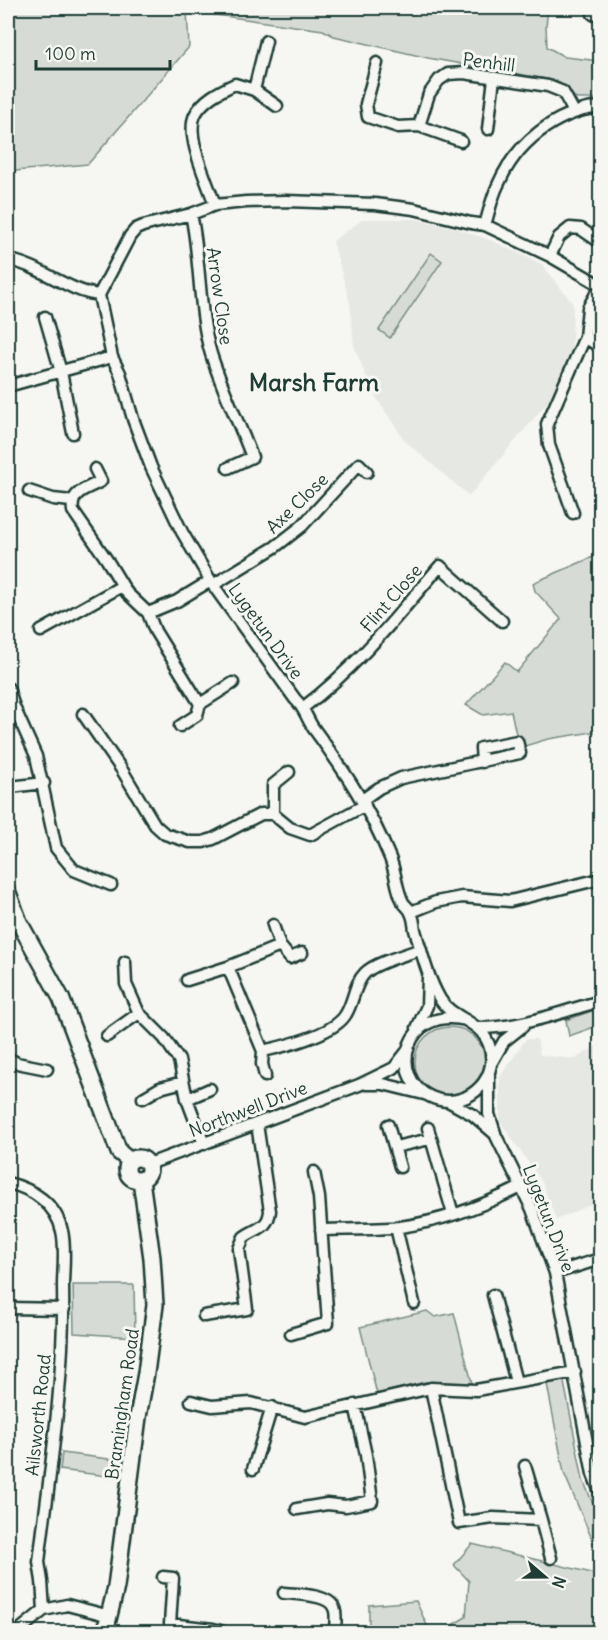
<svg xmlns="http://www.w3.org/2000/svg" width="608" height="1640" font-family="Delius,sans-serif">
<style>
.built{fill:#e6e8e4}
.green{fill:#d6dbd6;stroke:#7a8c85;stroke-width:1.5}
.lines{fill:none;stroke-linecap:round;stroke-linejoin:round}
.street-casing{stroke:#1f3d34;stroke-width:15}
.secondary-casing{stroke:#1f3d34;stroke-width:20}
.street{stroke:#f6f6f2;stroke-width:10}
.secondary{stroke:#f6f6f2;stroke-width:15}
.labels{text-anchor:middle;dominant-baseline:central;stroke-width:6;stroke-linejoin:round;paint-order:stroke}
.street-label{font-size:18px;fill:#1f3d34;stroke:#f6f6f2}
.district-label{font-size:24px;font-weight:bold;fill:#1f3d34;stroke:#f6f6f2}
</style>
<rect width="100%" height="100%" fill="#f6f6f2"/>
<filter id="ink" filterUnits="userSpaceOnUse"><feTurbulence type="fractalNoise" baseFrequency=".0167" numOctaves="2"/><feDisplacementMap in="SourceGraphic" scale="12" xChannelSelector="R" yChannelSelector="G"/><feConvolveMatrix kernelMatrix="1 2 1 2 8 2 1 2 1" color-interpolation-filters="sRGB"/></filter>
<g filter="url(#ink)">
<!-- built -->
<path class="built" d="M 363,219 L 416,219 L 455,228 L 490,240 L 542,264 L 573,304 L 572,346 L 550,399 L 469,496 L 405,441 L 372,391 L 354,346 L 350,303 L 333,241 Z
M 526,1039 L 537,1039 L 540,1055 L 575,1059 L 600,1044 L 600,1200 L 556,1220 L 542,1182 L 500,1121 L 500,1077 Z"/>
<!-- green -->
<path class="green" d="M 8,8 L 548,8 L 546,26 L 547,47 L 565,57 L 600,61 L 600,99 L 577,99 L 557,81 L 428,58 L 334,36 L 323,30 L 187,11 L 189,47 L 88,164 L 15,171 L 8,168 Z
M 431,253 L 442,261 L 390,338 L 379,330 Z
M 600,554 L 600,734 L 599,731 L 548,739 L 525,746 L 516,734 L 511,711 L 483,715 L 466,705 L 505,662 L 517,672 L 561,619 L 535,591 L 533,583 Z
M 600,1008 L 600,1025 L 569,1036 L 566,1020 Z
M415 1062a35 35 0 1 1 70 0a35 35 0 1 1-70 0Z
M 73,1285 L 134,1285 L 135,1337 L 74,1333 Z
M 427,1311 L 435,1317 L 454,1313 L 472,1383 L 425,1382 L 377,1394 L 360,1327 Z
M 563,1377 L 583,1480 L 600,1520 L 600,1558 L 564,1473 L 547,1384 Z
M 62,1453 L 116,1460 L 115,1477 L 60,1470 Z
M 472,1544 L 600,1575 L 600,1632 L 440,1632 L 466,1617 L 469,1581 L 454,1565 Z
M 416,1601 L 430,1632 L 369,1632 L 369,1605 Z"/>
<g class="lines">
<defs>
<path id="street" d="M 593,14 L 600,11
M 377,63 L 366,104 L 368,117 L 398,127 L 419,126 L 429,94 L 439,80 L 448,74 L 464,73 L 548,86 L 563,92 L 574,112
M 254,90 L 277,106
M 419,126 L 461,141
M 488,129 L 494,78
M 215,205 C 208,183 185,137 195,115 C 202,100 220,91 235,84 L 254,90 L 266,41
M 191,214 C 201,259 198,312 211,354 C 222,389 239,423 252,457 L 228,468
M 485,225 C 489,212 492,197 498,185 C 516,143 555,112 600,107
M 550,256 L 559,237 L 570,228 L 581,229 L 600,242
M 8,260 C 40,265 66,291 99,295
M 99,295 L 112,357 L 120,373 L 133,419 L 151,467 L 182,532 L 213,585 L 295,699 C 305,708 306,718 314,729 C 344,770 371,811 390,858 C 396,872 396,889 403,902 C 405,906 410,908 411,913 C 414,918 414,925 415,930 C 422,954 428,978 440,999 C 453,1021 482,1019 490,1048 C 499,1082 463,1112 431,1097 C 386,1077 406,1005 466,1020
M 99,295 L 130,236 L 136,229 L 143,226 L 191,214 L 215,205 L 246,202 L 286,201 L 375,204 L 414,209 L 471,223 L 485,225 L 550,256 L 600,285
M 45,317 L 61,372 L 73,433
M 585,337 L 600,347
M 8,386 L 112,357
M 95,469 L 101,481 C 86,490 70,491 73,511 L 107,560 L 127,593 L 148,613 L 177,601 L 210,581
M 29,491 L 53,499 L 71,501
M 573,513 L 549,445 L 547,424 L 585,337 L 588,308 L 600,287
M 213,585 L 275,547 L 302,526 L 359,464 L 367,472
M 148,613 L 155,631 L 200,704 L 233,683
M 41,631 L 122,586
M 8,688 L 14,707 L 36,756 L 56,848 L 74,870 L 111,885
M 304,707 C 357,667 397,616 440,566 L 502,621
M 83,714 L 122,770 L 155,825 L 165,834 L 190,842 L 203,842 L 213,839 L 261,814 L 273,814 L 290,828 L 310,835 L 365,805
M 180,726 L 197,715 L 200,704
M 10,787 L 44,783
M 362,800 L 379,788 L 401,778 L 520,753 L 517,741 L 481,748 L 482,762
M 273,814 L 273,785 L 289,772
M 411,912 L 436,902 L 462,897 L 510,901 L 600,879
M 273,925 L 280,946 L 290,958 L 302,953
M 280,946 L 228,967 L 263,1051 C 285,1046 335,1034 346,1014 C 354,1001 354,984 365,973 C 376,962 406,955 421,949
M 125,962 L 126,984 L 139,1013 L 164,1038 L 179,1060 L 187,1099 L 204,1144
M 187,980 L 228,967
M 417,1028 L 427,1006 L 428,977
M 479,1028 C 521,1028 561,1012 600,1001
M 107,1036 L 139,1013
M 263,1051 L 262,1064 L 265,1076
M 8,1058 L 17,1063 L 47,1069
M 492,1062 L 504,1041 L 523,1026
M 489,1075 L 489,1114 L 496,1136 L 532,1209 L 555,1273 L 593,1474 L 600,1492
M 366,1084 L 383,1084 L 424,1094
M 143,1098 L 160,1088 L 183,1082
M 187,1099 L 210,1089
M 448,1101 L 473,1115 L 494,1133
M 388,1125 L 400,1167
M 428,1128 L 453,1214
M 395,1147 L 430,1139
M 149,1164 L 359,1085 L 394,1068 L 408,1050
M 8,1183 C 33,1189 56,1204 62,1231 C 66,1247 63,1270 63,1286 C 65,1378 50,1471 39,1562 L 42,1581 L 44,1610 L 67,1605 L 110,1616
M 396,1227 L 414,1303
M 321,1230 C 347,1229 374,1230 400,1227 C 442,1221 483,1206 521,1187
M 555,1273 L 600,1259
M 493,1295 L 516,1382
M 8,1308 L 64,1309
M 204,1316 L 247,1309 L 239,1249 L 244,1237 C 256,1228 268,1229 270,1211 L 257,1124
M 291,1334 L 328,1323 L 319,1197 L 314,1172
M 431,1388 L 459,1523 L 493,1518 L 541,1520 L 525,1466
M 191,1401 L 212,1406 L 251,1403 L 305,1417 L 431,1388 L 476,1390 L 575,1372
M 253,1469 L 272,1407
M 297,1509 L 327,1504 L 346,1506 L 372,1501 L 366,1455 L 355,1405
M 541,1520 L 551,1558
M 163,1577 L 173,1578 L 170,1624 L 213,1629 L 223,1632
M 284,1593 C 295,1594 329,1594 334,1608 C 337,1614 335,1625 335,1632
M 17,1632 L 44,1610"/>
<path id="secondary" d="M 8,893 L 19,922 L 61,998 L 119,1152 L 130,1161
M127 1169a11 11 0 1 1 22 0a11 11 0 1 1-22 0Z
M 105,1632 L 116,1587 L 138,1417 L 146,1373 L 155,1305 L 152,1258 L 141,1180"/>
</defs>
<!-- street casing -->
<use href="#street" class="street-casing"/>
<!-- secondary casing -->
<use href="#secondary" class="secondary-casing"/>
<!-- street -->
<use href="#street" class="street"/>
<!-- secondary -->
<use href="#secondary" class="secondary"/>
</g>
</g>
<g class="labels">
<!-- street labels -->
<g class="street-label">
<text transform="translate(489 62) rotate(7)">Penhill</text>
<text transform="translate(220 296) rotate(82)">Arrow Close</text>
<text transform="translate(297 503) rotate(-44)">Axe Close</text>
<text transform="translate(391 598) rotate(-49)">Flint Close</text>
<text transform="translate(266 631) rotate(54)">Lygetun Drive</text>
<text transform="translate(248 1109) rotate(-21)">Northwell Drive</text>
<text transform="translate(549 1218) rotate(69)">Lygetun Drive</text>
<text transform="translate(122 1404) rotate(-82)">Bramingham Road</text>
<text transform="translate(38 1415) rotate(-84)">Ailsworth Road</text>
</g>
<!-- district labels -->
<g class="district-label">
<text x="314" y="382">Marsh Farm</text>
</g>
</g>
<!-- margin -->
<rect width="608" height="1640" fill="none" stroke="#f6f6f2" stroke-width="30"/>
<rect x="15" y="15" width="578" height="1610" fill="none" stroke="#1f3d34" stroke-width="2" filter="url(#ink)"/>
<!-- north arrow -->
<g transform="translate(545 1577) rotate(110)" stroke="#f6f6f2" stroke-width="4.5" paint-order="stroke">
<path d="M0-4.5L10 22L0 15L-10 22Z" fill="#1f3d34"/>
<text y="-9" font-size="16" font-weight="bold" text-anchor="middle" fill="#1f3d34">N</text>
</g>
<!-- scale -->
<path d="M36 60v9h134v-9" fill="none" stroke="#1f3d34" stroke-width="3"/>
<text x="45" y="60" font-size="18" fill="#1f3d34" stroke="#f6f6f2" stroke-width="4.5" paint-order="stroke">100 m</text>
</svg>
